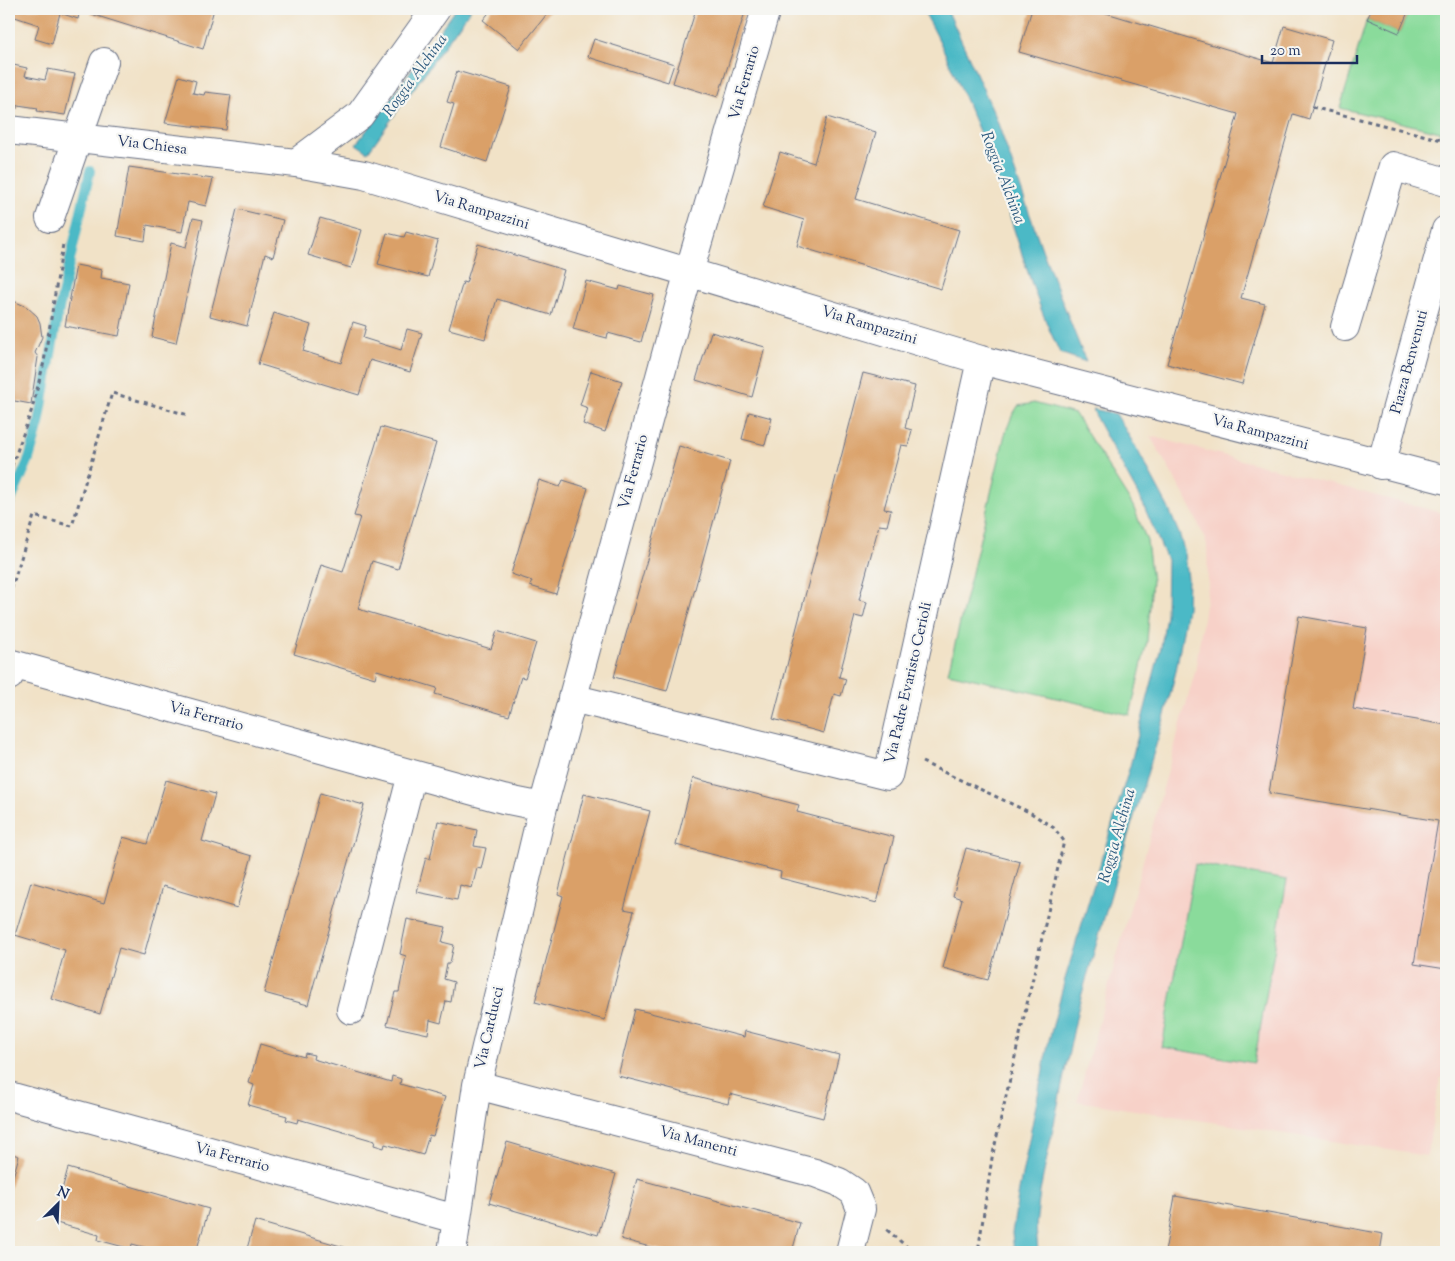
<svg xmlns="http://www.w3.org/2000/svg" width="1455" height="1261" font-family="'Sorts Mill Goudy',serif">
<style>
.built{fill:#f7d1c8}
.green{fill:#8adb9b;stroke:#52857c}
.water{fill:#4cb9c6;stroke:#347492}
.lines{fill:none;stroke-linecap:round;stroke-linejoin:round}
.stream{stroke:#4cb9c6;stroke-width:10}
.building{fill:#daa067}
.minor-casing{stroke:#666e83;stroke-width:30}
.path{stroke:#666e83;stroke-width:3;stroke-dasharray:4 4;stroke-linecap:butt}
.minor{stroke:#fff;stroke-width:28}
.labels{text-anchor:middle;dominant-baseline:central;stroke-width:4.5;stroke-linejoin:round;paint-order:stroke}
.street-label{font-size:15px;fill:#1b2f5e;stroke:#f6f6f2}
.water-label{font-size:16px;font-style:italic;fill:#2a587d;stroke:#f6f6f2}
</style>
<rect width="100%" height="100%" fill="#f6f6f2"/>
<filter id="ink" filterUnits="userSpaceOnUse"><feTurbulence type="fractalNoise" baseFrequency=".02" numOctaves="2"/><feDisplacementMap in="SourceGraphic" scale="10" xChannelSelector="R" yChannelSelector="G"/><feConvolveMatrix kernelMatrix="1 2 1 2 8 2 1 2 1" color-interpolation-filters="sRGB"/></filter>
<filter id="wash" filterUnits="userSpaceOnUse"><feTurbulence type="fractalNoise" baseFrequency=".0096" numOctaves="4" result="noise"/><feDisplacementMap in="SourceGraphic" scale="20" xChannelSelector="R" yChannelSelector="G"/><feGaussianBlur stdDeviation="1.12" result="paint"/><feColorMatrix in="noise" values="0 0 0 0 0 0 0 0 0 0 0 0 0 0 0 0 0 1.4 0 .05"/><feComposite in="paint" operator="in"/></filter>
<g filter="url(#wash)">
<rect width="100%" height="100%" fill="#f1e2c7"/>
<!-- built -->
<path class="built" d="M 1150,436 L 1446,514 L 1446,1079 L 1440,1078 L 1427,1156 L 1077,1101 L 1195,672 L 1208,585 L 1207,544 L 1191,507 Z"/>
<!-- green -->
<path class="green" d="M 1410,9 L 1446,9 L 1446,130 L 1444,133 L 1340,108 L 1367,19 L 1399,33 Z
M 1034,403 L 1075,414 L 1133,506 L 1147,541 L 1152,581 L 1147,641 L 1130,715 L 948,673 L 1005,434 L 1012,416 L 1018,406 Z
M 1195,864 L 1287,880 L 1254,1063 L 1162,1047 Z"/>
<!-- water -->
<path class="water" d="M 455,9 L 471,9 L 368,152 L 356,144 L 396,92 Z
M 922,9 L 947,9 L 995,115 L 1043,252 L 1086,362 L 1060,353 C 1032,296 1017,234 996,175 C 985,143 970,111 957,80 C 946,56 936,31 922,9 Z
M 1093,409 L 1116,414 L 1138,451 L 1168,507 L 1180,536 L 1185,554 L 1188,578 L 1187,608 L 1176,671 L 1164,719 L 1125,846 L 1079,1004 L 1040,1191 L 1036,1226 L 1038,1252 L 1014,1252 L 1012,1233 L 1019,1190 L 1049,1040 L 1065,979 L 1130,766 L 1161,647 L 1166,615 L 1167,560 L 1143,504 L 1097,420 Z"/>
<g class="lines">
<!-- stream -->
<path class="stream" d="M 9,505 L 29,459 L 39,424 L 58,314 L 90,171"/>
</g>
<g id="blocks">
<!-- building -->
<path class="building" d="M 9,9 L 80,9 L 78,19 L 60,13 L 52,44 L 35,39 L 39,25 L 9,15 Z
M 93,9 L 214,9 L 203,49 L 91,14 Z
M 492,9 L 551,9 L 519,49 L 483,20 Z
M 696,9 L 746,9 L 718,97 L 673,83 Z
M 1032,9 L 1093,9 L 1273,63 L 1284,26 L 1332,40 L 1309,119 L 1293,114 L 1241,298 L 1265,304 L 1242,384 L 1167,364 L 1238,114 L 1019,52 Z
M 1372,9 L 1401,9 L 1408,12 L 1399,33 L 1367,19 Z
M 594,39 L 674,64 L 668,82 L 588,57 Z
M 9,64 L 27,68 L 25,76 L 45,80 L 48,69 L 75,74 L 65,115 L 37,111 L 38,108 L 18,105 L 18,108 L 9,107 Z
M 457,71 L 511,87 L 487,162 L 441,147 L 454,104 L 447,102 Z
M 179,76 L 196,81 L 193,93 L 204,95 L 205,92 L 231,95 L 226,130 L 165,123 Z
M 827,117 L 876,132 L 856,199 L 959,230 L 941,289 L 797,246 L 804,220 L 763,207 L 780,152 L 814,163 Z
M 129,167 L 213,179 L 206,206 L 188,202 L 182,232 L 147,225 L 145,241 L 117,236 Z
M 237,209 L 283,220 L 273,257 L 265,254 L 247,326 L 210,316 Z
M 193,218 L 203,220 L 176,343 L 152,337 L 171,243 L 186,247 Z
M 320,218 L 362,230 L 351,268 L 308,255 Z
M 406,232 L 438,241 L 428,277 L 378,264 L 387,233 L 404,237 Z
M 478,244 L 564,270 L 551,315 L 497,299 L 485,339 L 449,329 L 463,282 L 466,283 Z
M 76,265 L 102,270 L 101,278 L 129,283 L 119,336 L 65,326 Z
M 586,281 L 619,290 L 620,286 L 654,295 L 641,342 L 608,333 L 607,338 L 573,329 Z
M 9,301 L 16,302 L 27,307 L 37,316 L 40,323 L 42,337 L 35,353 L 38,357 L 31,404 L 9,400 Z
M 274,313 L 311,325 L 303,351 L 341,363 L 353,322 L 366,326 L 363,338 L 401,350 L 407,329 L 422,333 L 410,372 L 370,360 L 359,395 L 258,364 Z
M 711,332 L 765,347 L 752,397 L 696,380 Z
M 591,371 L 622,381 L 605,432 L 583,424 L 588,408 L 580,405 Z
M 863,373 L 915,386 L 905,428 L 912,430 L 908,446 L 901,445 L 884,509 L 891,510 L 887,526 L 879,525 L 859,600 L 867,602 L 863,618 L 855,616 L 839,677 L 846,679 L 841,696 L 834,694 L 824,733 L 773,719 Z
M 749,412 L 772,418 L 765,445 L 742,439 Z
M 381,427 L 436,443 L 398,569 L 372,561 L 358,609 L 491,649 L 497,631 L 536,643 L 525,678 L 521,677 L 509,716 L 435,694 L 437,688 L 377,670 L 375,678 L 294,654 L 321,565 L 343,572 L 360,517 L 354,516 Z
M 679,446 L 730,461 L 667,691 L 614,677 Z
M 539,480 L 560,487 L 563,480 L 588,488 L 556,594 L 530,586 L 532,581 L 511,574 Z
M 1299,616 L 1367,628 L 1353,709 L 1446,725 L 1446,969 L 1414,964 L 1438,821 L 1269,793 Z
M 693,778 L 799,805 L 797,812 L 894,837 L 877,903 L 780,878 L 781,872 L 676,845 Z
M 166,780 L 215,794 L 202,841 L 252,856 L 237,908 L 163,886 L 144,955 L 119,948 L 100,1014 L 51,999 L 65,950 L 15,935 L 31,882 L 104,903 L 123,837 L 147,844 Z
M 320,793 L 364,805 L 308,1005 L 264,993 Z
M 584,794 L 650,811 L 624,909 L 634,911 L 605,1020 L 535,1002 L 563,896 L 558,894 Z
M 438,821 L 477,830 L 474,846 L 486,848 L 481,869 L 477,868 L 472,888 L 460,885 L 457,900 L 417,892 L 426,857 L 430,859 Z
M 966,848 L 1020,862 L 988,980 L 943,968 L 962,899 L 953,896 Z
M 407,919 L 446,927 L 442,942 L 454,945 L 450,963 L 447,963 L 444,979 L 454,982 L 451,1002 L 446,1001 L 441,1023 L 430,1020 L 428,1034 L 387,1025 L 395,992 L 399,992 L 406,956 L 400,954 Z
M 635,1009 L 744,1037 L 745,1031 L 839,1055 L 823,1118 L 730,1094 L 728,1104 L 618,1076 Z
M 260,1044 L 304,1057 L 305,1053 L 314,1055 L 313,1059 L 391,1082 L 392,1076 L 401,1079 L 400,1084 L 445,1097 L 433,1136 L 429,1135 L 423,1155 L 385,1144 L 384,1148 L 374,1145 L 375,1141 L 298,1119 L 297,1123 L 286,1120 L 287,1116 L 248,1105 L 254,1085 L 249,1083 Z
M 507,1142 L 616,1174 L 598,1235 L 489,1203 Z
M 9,1153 L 19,1156 L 9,1191 Z
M 68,1168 L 209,1209 L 196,1252 L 163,1252 L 132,1244 L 131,1249 L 98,1240 L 99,1235 L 53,1222 Z
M 637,1179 L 800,1223 L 792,1252 L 668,1252 L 621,1239 Z
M 1175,1196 L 1383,1234 L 1380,1252 L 1165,1252 Z
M 255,1221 L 361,1252 L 246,1252 Z"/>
</g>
</g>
<g filter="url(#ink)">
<use href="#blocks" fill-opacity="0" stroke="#666e83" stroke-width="1"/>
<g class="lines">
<defs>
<path id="minor" d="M 9,130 L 296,163 L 364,175 L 981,360 L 1446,480
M 296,163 L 360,115 L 436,9
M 50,218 L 104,62
M 1345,327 L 1393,166 L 1446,182
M 1381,465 L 1446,230
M 9,676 L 12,664 L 503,799 L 543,807
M 572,698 L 888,776 L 981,360
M 351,1010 L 412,774
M 477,1085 L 815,1173 L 839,1182 L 854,1192 L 861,1209 L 850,1252
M 9,1096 L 456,1219
M 452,1252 L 477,1085 L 543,807 L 680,303 L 766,9"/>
</defs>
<!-- minor casing -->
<use href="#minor" class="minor-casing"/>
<!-- path -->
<path class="path" d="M 1312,107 L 1446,141
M 9,474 L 32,409 L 44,362 L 63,244
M 9,597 L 34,516 L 72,526 L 112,393 L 188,415
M 922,762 L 1031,813 L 1054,828 L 1064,841 L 992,1158 L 978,1252
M 887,1230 L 913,1252"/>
<!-- minor -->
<use href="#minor" class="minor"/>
</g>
</g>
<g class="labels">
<!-- street labels -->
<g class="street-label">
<text transform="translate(745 83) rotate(-74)">Via Ferrario</text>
<text transform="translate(152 146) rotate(7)">Via Chiesa</text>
<text transform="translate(481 211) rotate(17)">Via Rampazzini</text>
<text transform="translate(869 326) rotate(17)">Via Rampazzini</text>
<text transform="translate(1410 362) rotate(-75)">Piazza Benvenuti</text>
<text transform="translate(1260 433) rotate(15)">Via Rampazzini</text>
<text transform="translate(634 472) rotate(-75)">Via Ferrario</text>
<text transform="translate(909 683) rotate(-77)">Via Padre Evaristo Cerioli</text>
<text transform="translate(206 717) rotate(15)">Via Ferrario</text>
<text transform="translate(490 1028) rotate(-77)">Via Carducci</text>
<text transform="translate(698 1142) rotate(15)">Via Manenti</text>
<text transform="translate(232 1158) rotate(15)">Via Ferrario</text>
</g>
<!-- water labels -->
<g class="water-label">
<text transform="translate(416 76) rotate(-54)">Roggia Alchina</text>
<text transform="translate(1002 178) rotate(69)">Roggia Alchina</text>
<text transform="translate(1118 836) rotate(-74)">Roggia Alchina</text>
</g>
</g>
<!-- margin -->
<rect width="1455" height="1261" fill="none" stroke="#f6f6f2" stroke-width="30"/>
<!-- north arrow -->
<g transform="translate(58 1204) rotate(24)" stroke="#f6f6f2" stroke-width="4" paint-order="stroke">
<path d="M0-4L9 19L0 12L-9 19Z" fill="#1b2f5e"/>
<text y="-8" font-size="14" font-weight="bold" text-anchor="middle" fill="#1b2f5e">N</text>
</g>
<!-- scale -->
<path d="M1262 55v8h95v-8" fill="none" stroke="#1b2f5e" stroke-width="2.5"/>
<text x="1270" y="55" font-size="15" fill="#1b2f5e" stroke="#f6f6f2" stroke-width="4" paint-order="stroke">20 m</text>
</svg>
